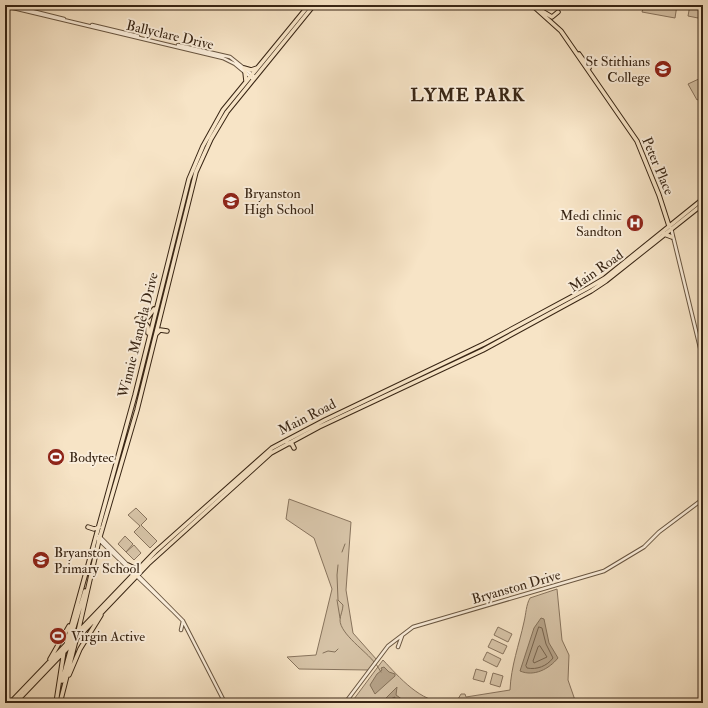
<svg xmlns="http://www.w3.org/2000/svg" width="708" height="708" font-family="'IM FELL Double Pica',serif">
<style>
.green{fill:#d7c4a8;stroke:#88745e}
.water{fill:#b6a389;stroke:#84715a}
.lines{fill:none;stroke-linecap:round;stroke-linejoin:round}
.shore{stroke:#77644e;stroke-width:1}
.stream{stroke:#84715a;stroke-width:1}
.minor-casing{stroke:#685540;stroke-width:4.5}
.major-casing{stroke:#382514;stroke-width:5.5}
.minor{stroke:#faedda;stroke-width:2.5}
.major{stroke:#f7e4c6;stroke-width:3.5}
.labels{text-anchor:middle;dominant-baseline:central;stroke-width:4;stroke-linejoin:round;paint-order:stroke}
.street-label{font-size:14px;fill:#382514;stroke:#faedda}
.poi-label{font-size:14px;fill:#382514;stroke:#faedda;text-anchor:start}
.district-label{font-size:18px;font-weight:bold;letter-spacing:1px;fill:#382514;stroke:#faedda}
</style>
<rect width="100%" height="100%" fill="#f7e4c6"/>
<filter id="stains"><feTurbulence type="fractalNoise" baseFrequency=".005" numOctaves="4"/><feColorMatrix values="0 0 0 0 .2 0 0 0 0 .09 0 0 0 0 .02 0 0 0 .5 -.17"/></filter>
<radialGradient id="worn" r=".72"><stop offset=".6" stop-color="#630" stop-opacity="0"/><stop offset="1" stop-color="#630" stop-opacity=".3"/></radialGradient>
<!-- green -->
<path class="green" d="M 644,5 L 677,5 L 675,18 L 642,12 Z
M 690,5 L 703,5 L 703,19 L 688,16 Z
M 703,77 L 703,97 L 697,100 L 688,84 Z
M 289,499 L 351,522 L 346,590 L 353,633 L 377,660 L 369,670 L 299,669 L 287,657 L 316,655 L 332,589 L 314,538 L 286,519 Z
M 136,508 L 147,519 L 141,525 L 157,541 L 150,548 L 134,532 L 140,526 L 128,515 Z
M 125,536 L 133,544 L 126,552 L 118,544 Z
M 134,545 L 141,553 L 134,560 L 126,552 Z
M 557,589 L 562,640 L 569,655 L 568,680 L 576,703 L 351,703 L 383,660 C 399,677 421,703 446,702 C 450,702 455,700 458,699 L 461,694 L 465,694 L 466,697 L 510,690 C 511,666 519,645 524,622 C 526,614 526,605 530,598 Z
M 498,627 L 512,634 L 508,642 L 494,635 Z
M 492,639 L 507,646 L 503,654 L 488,647 Z
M 487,652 L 501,659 L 497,667 L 483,660 Z
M 476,669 L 487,672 L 484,682 L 473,679 Z
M 493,673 L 503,676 L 500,687 L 490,684 Z"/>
<!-- water -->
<path class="water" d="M 541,618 L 544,619 L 549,643 L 558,658 C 549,669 534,677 520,671 L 534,628 Z
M 384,667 L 389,672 L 395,674 L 395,676 L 375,694 L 370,685 L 377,674 L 382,670 L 381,668 Z
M 397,687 L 396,695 L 403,700 L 393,703 L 395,697 L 388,700 L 386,698 Z"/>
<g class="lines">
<!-- shore -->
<path class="shore" d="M 539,627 L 542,628 L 546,644 L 553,658 C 547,666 537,670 527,668 L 526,666 Z
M 540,646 L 547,657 L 534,663 L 533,661 L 538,647 Z"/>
<!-- stream -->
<path class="stream" d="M 342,552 L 345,544
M 338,565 L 337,575 L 338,600 L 343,605 C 343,610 340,616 340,620 C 340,634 367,652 374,662
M 337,600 L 340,618
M 323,653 L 328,651 L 335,652 L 338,649
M 376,664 L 381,672"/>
<defs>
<path id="minor" d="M 8,5 L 64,19
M 5,6 L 223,58 L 235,64 L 253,79
M 92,25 L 138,36
M 178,45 L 230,57 L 255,77
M 671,228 L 703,360
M 99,536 L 183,621 L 225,703
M 96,537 L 172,610
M 181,630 L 183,621
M 398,647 L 402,636
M 345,703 L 388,646 L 413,627 L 604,571 L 644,547 L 659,532 L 703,499"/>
<path id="major" d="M 532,5 L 561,31 L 637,141 L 659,195 L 669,226
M 542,11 L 552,17 L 558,12
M 579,54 L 589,68
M 244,68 L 251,70 L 257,68
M 245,72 L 246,81
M 664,234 L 672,237
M 137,319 L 148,317 L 154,309
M 145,323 L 148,327 L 148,333
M 156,334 L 160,330 L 167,331
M 287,443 L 292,444 L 294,448
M 88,527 L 94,529 L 99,527
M 128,565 L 134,568 L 140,567
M 78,632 L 99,540 L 137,410 L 196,172 L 211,139 L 227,112 L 314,5
M 71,637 L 85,591
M 66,645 L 135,395 L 189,179 L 203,146 L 223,110 L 309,5
M 50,659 L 69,626
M 69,675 L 80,649 L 101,615
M 62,681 L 72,644
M 10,703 L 155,552 L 272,448 L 325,420 L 484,344 L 588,288 L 605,278 L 703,199
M 15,703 L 148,564 L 271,453 L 319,427 L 483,350 L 591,291 L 606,281 L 703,204
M 56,703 L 64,651
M 60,703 L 76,640"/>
</defs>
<!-- minor casing -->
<use href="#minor" class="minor-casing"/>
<!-- major casing -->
<use href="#major" class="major-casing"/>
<!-- minor -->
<use href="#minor" class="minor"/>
<!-- major -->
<use href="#major" class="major"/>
</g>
<!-- icons -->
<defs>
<symbol id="school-disc" viewBox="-11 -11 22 22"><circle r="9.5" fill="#8f2418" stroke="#faedda"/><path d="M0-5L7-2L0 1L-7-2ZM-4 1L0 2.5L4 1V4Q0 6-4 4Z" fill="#fff"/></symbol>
<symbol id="hospital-disc" viewBox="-11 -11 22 22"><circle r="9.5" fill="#8f2418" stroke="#faedda"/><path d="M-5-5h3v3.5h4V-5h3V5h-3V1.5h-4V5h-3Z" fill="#fff"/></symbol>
<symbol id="stadium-disc" viewBox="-11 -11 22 22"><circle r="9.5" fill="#8f2418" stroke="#faedda"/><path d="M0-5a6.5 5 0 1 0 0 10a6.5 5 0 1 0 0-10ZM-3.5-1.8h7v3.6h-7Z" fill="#fff"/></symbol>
</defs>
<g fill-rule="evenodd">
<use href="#school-disc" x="653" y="59" width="20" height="20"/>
<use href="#school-disc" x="221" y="191" width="20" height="20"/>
<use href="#hospital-disc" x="625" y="213" width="20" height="20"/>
<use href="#stadium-disc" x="46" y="447" width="20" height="20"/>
<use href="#school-disc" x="31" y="550" width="20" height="20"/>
<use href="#stadium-disc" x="48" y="626" width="20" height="20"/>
</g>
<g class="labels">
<!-- street labels -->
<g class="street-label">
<text transform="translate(170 35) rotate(13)">Ballyclare Drive</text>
<text transform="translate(658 166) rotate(67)">Peter Place</text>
<text transform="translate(596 271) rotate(-35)">Main Road</text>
<text transform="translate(138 335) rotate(-76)">Winnie Mandela Drive</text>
<text transform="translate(307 417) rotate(-27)">Main Road</text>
<text transform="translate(516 587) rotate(-16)">Bryanston Drive</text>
</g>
<!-- poi labels -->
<g class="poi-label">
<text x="650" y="61" text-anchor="end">St Stithians<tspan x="650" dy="16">College</tspan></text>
<text x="244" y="193">Bryanston<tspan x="244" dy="16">High School</tspan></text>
<text x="622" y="215" text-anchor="end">Medi clinic<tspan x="622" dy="16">Sandton</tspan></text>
<text x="69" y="457">Bodytec</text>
<text x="54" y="552">Bryanston<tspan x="54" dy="16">Primary School</tspan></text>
<text x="71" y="636">Virgin Active</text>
</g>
<!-- district labels -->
<g class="district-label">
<text x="468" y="95">LYME PARK</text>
</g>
</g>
<!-- margin -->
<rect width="708" height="708" fill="none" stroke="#f7e4c6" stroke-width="20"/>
<rect x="6" y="6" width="696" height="696" fill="none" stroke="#382514" stroke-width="2"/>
<rect x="10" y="10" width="688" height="688" fill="none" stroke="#382514"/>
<rect width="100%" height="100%" filter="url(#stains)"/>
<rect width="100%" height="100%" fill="url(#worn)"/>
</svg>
